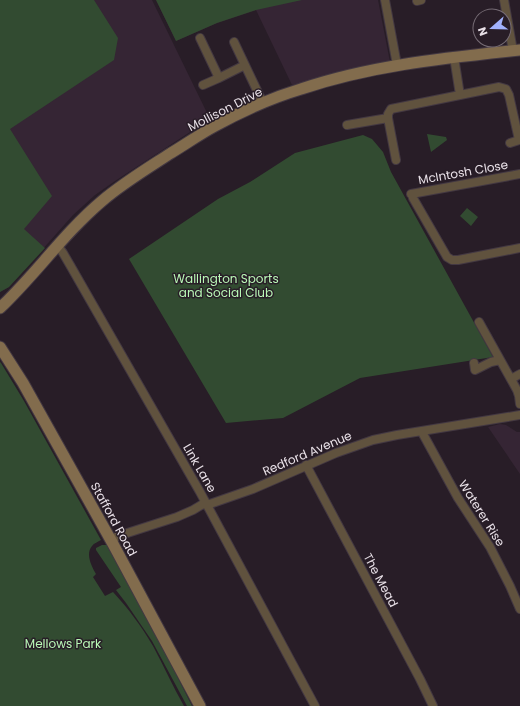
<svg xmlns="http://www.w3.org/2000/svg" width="520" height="706" font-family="Poppins,sans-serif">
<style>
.built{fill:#352534}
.green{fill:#324b31}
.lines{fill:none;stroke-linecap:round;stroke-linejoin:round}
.street-casing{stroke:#433842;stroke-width:10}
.secondary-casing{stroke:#433842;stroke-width:13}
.street{stroke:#60523e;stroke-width:8}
.secondary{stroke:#826c4d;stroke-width:11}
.labels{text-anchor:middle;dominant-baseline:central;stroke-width:3;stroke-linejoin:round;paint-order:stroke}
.street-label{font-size:12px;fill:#e9e1e8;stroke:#281d27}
.park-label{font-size:12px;fill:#b9f8b6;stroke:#281d27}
</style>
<rect width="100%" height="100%" fill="#281d27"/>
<!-- built -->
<path class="built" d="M 0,0 L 152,0 L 210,119 L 115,181 L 95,195 L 73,215 L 9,287 L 0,292 Z
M 156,0 L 378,0 L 390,62 L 292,85 L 256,10 L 217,23 L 176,41 Z
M 500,424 L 506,425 L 517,432 L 520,432 L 520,474 L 488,427 Z"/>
<!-- green -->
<path class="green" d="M 0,0 L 94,0 L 118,38 L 114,60 L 10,129 L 52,196 L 24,229 L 45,248 L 9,287 L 0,292 Z
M 156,0 L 302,0 L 256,10 L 217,23 L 176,41 Z
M 427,134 L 446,137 L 447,140 L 431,152 Z
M 363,135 L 372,139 L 383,152 L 391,172 L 493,357 L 360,378 L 283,418 L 226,423 L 129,259 L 218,199 L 250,182 L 295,153 Z
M 467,208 L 478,217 L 471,226 L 460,216 Z
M 0,362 L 1,363 L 24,401 L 101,540 C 98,542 94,543 92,546 C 85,554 92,567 96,574 L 93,577 L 105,596 L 113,592 C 128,608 142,627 153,646 C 164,666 173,687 184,706 L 0,706 Z
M 102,545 L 107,545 L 169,660 L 192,706 L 187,706 L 152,641 L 126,603 L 116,590 L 121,587 L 96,550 L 96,548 Z"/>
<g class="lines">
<defs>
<path id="street" d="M 385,0 L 397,65
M 504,0 L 513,51
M 417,1 L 421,0
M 200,38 L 219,78 L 203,85
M 234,42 L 263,103
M 454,57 L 460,95 L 499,87 L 506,89 L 509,95 L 519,140 L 510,143
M 219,78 L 245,65
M 347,125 L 388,118
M 396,160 L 388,118 L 388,114 L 391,109 L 460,95
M 411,194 L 520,174
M 413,198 L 447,257 L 452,260 L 458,260 L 520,248
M 58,246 L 63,253 L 70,265 L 200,492 L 315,706
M 479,322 L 517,390 L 519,396 L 520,404
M 474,363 L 475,370 L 491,362 L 500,360
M 511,379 L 520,374
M 422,431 L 423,434 L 458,498 L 490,547 L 510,586 L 520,609
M 306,465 L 420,679 L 433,706
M 111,540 L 118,536 L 177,517 L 193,510 L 203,504 L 207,505 L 253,489 L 336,453 L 373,440 L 397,435 L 520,415"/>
<path id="secondary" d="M 0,308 C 36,274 64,233 102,201 C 123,183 148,168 171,153 C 186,144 200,134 215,126 C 242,111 271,98 301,89 C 372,65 446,58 520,50
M 0,347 L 23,383 L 113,544 L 200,706"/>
</defs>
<!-- street casing -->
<use href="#street" class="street-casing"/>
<!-- secondary casing -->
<use href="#secondary" class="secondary-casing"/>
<!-- street -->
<use href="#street" class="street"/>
<!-- secondary -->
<use href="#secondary" class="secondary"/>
</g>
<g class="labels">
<!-- street labels -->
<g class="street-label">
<text transform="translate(225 109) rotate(-27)">Mollison Drive</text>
<text transform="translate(463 172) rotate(-10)">McIntosh Close</text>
<text transform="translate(307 453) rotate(-23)">Redford Avenue</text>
<text transform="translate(200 468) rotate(60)">Link Lane</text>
<text transform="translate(482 513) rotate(58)">Waterer Rise</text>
<text transform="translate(114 519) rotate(61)">Stafford Road</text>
<text transform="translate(381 580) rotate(62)">The Mead</text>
</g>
<!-- park labels -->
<g class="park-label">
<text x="226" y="278">Wallington Sports<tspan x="226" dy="14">and Social Club</tspan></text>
<text x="63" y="643">Mellows Park</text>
</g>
</g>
<!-- north arrow -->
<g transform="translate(492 28) rotate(250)"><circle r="19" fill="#281d27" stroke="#756b74"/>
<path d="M0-3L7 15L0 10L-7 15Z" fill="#a2b2fd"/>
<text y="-6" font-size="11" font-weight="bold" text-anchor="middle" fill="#e9e1e8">N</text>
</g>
</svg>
